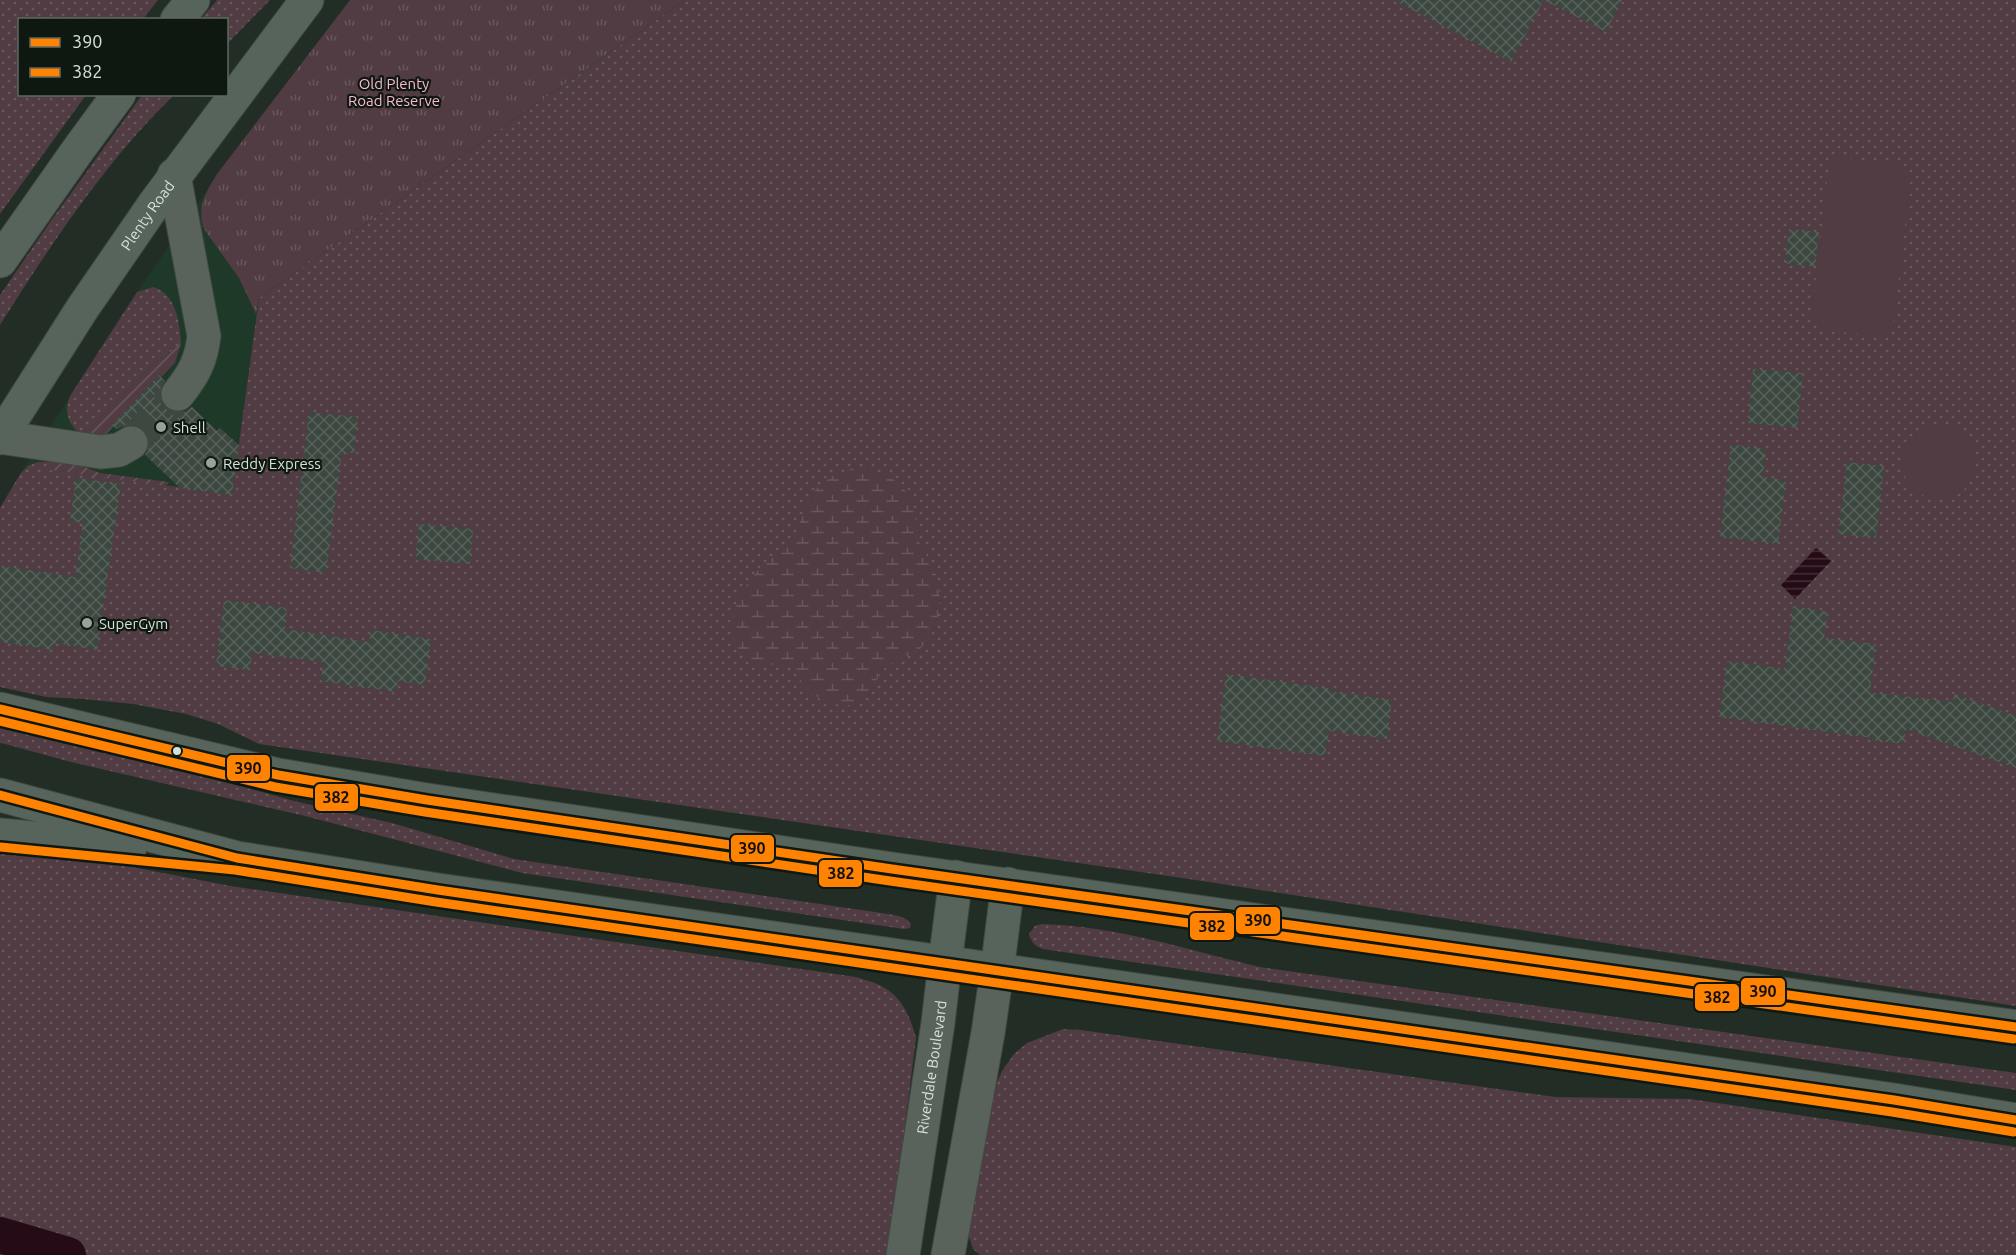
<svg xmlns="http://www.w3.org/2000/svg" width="2016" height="1255" font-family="Ubuntu,sans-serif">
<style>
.built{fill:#1e3928}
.grass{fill:url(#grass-dots)}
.wetland{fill:url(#wetland-marsh)}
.park{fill:url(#park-tufts)}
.garden{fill:url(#garden-furrows)}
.pitch{fill:#503c42}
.water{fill:url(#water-rules)}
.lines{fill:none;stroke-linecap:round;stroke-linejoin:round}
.canal{stroke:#250b16;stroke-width:36}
.building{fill:url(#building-cross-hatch)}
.minor-tunnel{stroke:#3c4840;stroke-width:33;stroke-dasharray:33 16;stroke-linecap:butt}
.minor-casing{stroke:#3f4a43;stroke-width:35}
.major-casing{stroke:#3f4a43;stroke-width:35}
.minor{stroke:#59635c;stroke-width:33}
.major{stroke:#57645b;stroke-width:33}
.bus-1-casing{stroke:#0e1811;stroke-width:14}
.bus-2-casing{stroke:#0e1811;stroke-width:14}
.bus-1{stroke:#ff8200;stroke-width:9}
.bus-2{stroke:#ff8200;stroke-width:9}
.poi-dot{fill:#95a399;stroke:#0e1811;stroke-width:2}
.bus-dot{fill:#d4e2d8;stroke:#0e1811;stroke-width:2}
.labels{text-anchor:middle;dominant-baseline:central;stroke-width:4.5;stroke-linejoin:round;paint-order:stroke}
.park-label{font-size:15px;fill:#fcb9d1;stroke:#0e1811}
.street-label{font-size:15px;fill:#d4e2d8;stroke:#0e1811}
.poi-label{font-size:15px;fill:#d4e2d8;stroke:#0e1811;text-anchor:start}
.line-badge{stroke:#0e1811;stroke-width:2}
.pale-badge-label{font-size:16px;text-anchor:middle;font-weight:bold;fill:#111}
</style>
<defs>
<pattern id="grass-dots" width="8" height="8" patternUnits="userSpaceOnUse" patternTransform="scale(1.5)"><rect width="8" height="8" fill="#503c42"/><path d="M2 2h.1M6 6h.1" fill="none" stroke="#68585d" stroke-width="1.8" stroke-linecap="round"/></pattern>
<pattern id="wetland-marsh" width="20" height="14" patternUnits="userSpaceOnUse" patternTransform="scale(1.5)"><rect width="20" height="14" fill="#503c42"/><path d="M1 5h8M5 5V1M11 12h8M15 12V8" fill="none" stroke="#68585d"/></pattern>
<pattern id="park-tufts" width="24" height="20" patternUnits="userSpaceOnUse" patternTransform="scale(1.5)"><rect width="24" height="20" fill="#503c42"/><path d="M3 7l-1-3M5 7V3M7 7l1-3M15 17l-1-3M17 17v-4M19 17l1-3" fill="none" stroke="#68585d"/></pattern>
<pattern id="garden-furrows" width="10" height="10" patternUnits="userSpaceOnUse" patternTransform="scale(1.5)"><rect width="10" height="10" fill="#503c42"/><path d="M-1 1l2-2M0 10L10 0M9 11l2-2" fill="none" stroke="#68585d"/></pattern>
<pattern id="water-rules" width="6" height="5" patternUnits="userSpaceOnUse" patternTransform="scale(1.5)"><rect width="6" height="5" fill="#250b16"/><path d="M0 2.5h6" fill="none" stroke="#442e37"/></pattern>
<pattern id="building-cross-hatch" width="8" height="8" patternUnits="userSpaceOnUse" patternTransform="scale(1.5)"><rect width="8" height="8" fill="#3c4740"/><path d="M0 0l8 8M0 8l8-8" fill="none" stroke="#57615b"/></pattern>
</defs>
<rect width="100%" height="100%" fill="#212d25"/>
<!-- built -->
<path class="built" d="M 210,186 L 203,199 L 259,298 L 232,495 L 166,486 L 20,474 L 133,298 Z"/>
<!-- grass -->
<path class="grass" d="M 0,0 L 158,0 L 143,19 L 20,20 L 20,94 L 86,95 L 0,214 Z
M 217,0 L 270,0 L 227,44 L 226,20 L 201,19 Z
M 685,0 L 2016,0 L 2016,1006 L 1189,879 L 259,744 L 218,724 L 186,714 L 133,704 L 83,699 L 46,697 L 0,687 L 0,508 L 20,474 L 28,466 L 38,462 L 58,462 L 50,470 L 232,494 L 259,298 Z
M 142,95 L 174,95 C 105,162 52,243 0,325 L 0,295 L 48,225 Z
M 153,287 C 176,293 180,323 181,344 L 150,367 L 82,436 C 69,425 63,413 70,396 L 137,292 Z
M 0,727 L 190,772 L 294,801 L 392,823 L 514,859 L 882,913 C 892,915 905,915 911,924 L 910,928 L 904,929 L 522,873 L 305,816 L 71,762 L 5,744 L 0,743 Z
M 0,851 L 80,857 L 231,886 L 856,977 C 865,980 875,982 883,987 C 902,997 911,1018 916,1038 L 889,1255 L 0,1255 Z
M 1042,924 C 1117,926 1188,950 1260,967 L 2016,1073 L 2016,1090 L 1056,951 C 1043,949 1033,949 1029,934 L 1035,926 Z
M 1063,1029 L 1081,1030 L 1555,1097 L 1690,1099 L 2016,1147 L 2016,1255 L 980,1255 L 973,1249 L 967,1231 L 992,1093 L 1002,1071 L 1014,1054 L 1027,1043 Z"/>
<!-- wetland -->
<path class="wetland" d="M 860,467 C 883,471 908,483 914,508 C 916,518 915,529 918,539 C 921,548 927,555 931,563 C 943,584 942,611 932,633 C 918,661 901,652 883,670 C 872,682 873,703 852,705 C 832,707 812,698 801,681 C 797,675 795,667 787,665 C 777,662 765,668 755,665 C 745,661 739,652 735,642 C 724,613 746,581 766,562 C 774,554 783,549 790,541 C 797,532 800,523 803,513 C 814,483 830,474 860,467 Z"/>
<!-- park -->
<path class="park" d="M 350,0 L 685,0 L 259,298 L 256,314 L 239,278 L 204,229 C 196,207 206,192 217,174 Z"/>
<!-- garden -->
<path class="garden" d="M 181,344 L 175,363 L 108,432 L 103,436 L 82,436 L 150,367 Z
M 58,462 L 82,466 L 100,473 L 169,482 L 166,486 L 50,470 Z"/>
<!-- pitch -->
<path class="pitch" d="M 1840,157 L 1903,165 L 1911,176 L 1893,326 L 1881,336 L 1821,330 L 1811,319 L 1829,165 Z
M1902 462a37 37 0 1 1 74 0a37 37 0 1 1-74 0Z"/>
<!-- water -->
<path class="water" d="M 1816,548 L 1831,561 L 1795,599 L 1781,585 Z"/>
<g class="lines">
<!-- canal -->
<path class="canal" d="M 0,1235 L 68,1255"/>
</g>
<!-- building -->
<path class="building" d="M 1394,0 L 1622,0 L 1606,32 L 1544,0 L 1511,62 Z
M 1789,229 L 1819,232 L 1815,267 L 1785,263 Z
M 1753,369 L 1803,373 L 1797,428 L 1748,423 Z
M 159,375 L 165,381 L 159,392 L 161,402 L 166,408 L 176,413 L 185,412 L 192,407 L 217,431 L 220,428 L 239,445 L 232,495 L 180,488 L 145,455 L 147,452 L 150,442 L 147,433 L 141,427 L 130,424 L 117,429 L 112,425 Z
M 309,412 L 358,417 L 354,453 L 342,452 L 326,573 L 290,568 Z
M 1731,444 L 1766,449 L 1763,477 L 1786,480 L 1778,544 L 1720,537 Z
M 1847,462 L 1884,466 L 1876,538 L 1838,534 Z
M 76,478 L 121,484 L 97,650 L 55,643 L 54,650 L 0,642 L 0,566 L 75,577 L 83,523 L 70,521 Z
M 419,524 L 473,529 L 470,564 L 416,559 Z
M 224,600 L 287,608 L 285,629 L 369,642 L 371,630 L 431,639 L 425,685 L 398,681 L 396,692 L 321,681 L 323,662 L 252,653 L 250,670 L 216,666 Z
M 1793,606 L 1828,612 L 1824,638 L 1876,644 L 1870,692 L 1952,702 L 1955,694 L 2016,716 L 2016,768 L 1906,729 L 1904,744 L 1871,740 L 1872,738 L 1719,717 L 1727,661 L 1785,669 Z
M 1226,674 L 1334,689 L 1334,692 L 1392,700 L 1387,739 L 1329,731 L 1325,756 L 1217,741 Z"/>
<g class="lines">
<!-- minor-tunnel -->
<path class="minor-tunnel" d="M 131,443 L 178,394"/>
<defs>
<g id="minor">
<path d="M 174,175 L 204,336 C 201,361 194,374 178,394"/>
<path d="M 0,437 L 101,452 L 119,450 L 131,443"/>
<path id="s1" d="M 903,1255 L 938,1023 L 945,963"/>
<path d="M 948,1255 L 988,1033 L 997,971"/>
</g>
<g id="major">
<path d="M 177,20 L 193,0"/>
<path d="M 0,261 L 78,150 L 119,94"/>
<path id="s2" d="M 0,438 L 82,309 L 155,203 L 307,0"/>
<path d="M 0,709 L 278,775 L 427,800 L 892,869 L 2016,1027"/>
<path d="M 0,795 L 237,858 L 438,890 L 1221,1002 L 1894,1100 L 2016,1120"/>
<path d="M 0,835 L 130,847"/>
<path d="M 945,963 L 956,877"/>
<path d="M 997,971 L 1008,884"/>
</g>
</defs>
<!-- minor casing -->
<use href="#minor" class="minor-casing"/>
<!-- major casing -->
<use href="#major" class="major-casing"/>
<!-- minor -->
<use href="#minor" class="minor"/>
<!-- major -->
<use href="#major" class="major"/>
<defs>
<path id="bus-1" d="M 0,709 L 278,775 L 427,800 L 892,869 L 2016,1027
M 0,795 L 237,858 L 438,890 L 1894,1100 L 2016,1120"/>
<path id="bus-2" d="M 0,721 L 275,787 L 425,812 L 890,881 L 2014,1039
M 0,847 L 235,870 L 436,902 L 1892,1112 L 2014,1132"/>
</defs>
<!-- bus-1 casing -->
<use href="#bus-1" class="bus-1-casing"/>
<!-- bus-2 casing -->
<use href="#bus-2" class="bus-2-casing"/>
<!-- bus-1 -->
<use href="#bus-1" class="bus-1"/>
<!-- bus-2 -->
<use href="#bus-2" class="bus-2"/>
</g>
<!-- markers -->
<g class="poi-dot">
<circle cx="161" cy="427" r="6"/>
<circle cx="211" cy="463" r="6"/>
<circle cx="87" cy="623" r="6"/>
</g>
<circle class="bus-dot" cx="177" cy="751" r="5"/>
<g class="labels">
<!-- park labels -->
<g class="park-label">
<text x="394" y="83">Old Plenty<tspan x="394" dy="17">Road Reserve</tspan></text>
</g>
<!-- street labels -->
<g class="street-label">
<text stroke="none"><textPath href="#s2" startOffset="267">Plenty Road</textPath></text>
<text stroke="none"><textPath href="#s1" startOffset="190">Riverdale Boulevard</textPath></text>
</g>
<!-- poi labels -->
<g class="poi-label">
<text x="173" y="427">Shell</text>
<text x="223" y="463">Reddy Express</text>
<text x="99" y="623">SuperGym</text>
</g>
</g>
<g class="line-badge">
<rect x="226" y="754" width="45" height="28" rx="6" fill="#ff8200"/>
<rect x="314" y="783" width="45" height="29" rx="6" fill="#ff8200"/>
<rect x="730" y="834" width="45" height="29" rx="6" fill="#ff8200"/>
<rect x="818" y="859" width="45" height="29" rx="6" fill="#ff8200"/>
<rect x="1235" y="906" width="46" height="29" rx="6" fill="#ff8200"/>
<rect x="1189" y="912" width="46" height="29" rx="6" fill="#ff8200"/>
<rect x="1740" y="977" width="46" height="29" rx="6" fill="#ff8200"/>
<rect x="1694" y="983" width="46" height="29" rx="6" fill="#ff8200"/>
</g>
<g class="pale-badge-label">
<text x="248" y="774">390</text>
<text x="336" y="803">382</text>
<text x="752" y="854">390</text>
<text x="841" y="879">382</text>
<text x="1258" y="926">390</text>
<text x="1212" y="932">382</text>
<text x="1763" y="997">390</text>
<text x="1717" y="1003">382</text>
</g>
<!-- legend -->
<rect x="18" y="18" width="210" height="78" fill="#0e1811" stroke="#5d6961" stroke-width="1.5"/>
<rect x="30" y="38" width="30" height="9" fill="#ff8200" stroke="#5d6961" stroke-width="1.5"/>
<text x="72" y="48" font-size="18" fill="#d4e2d8">390</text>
<rect x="30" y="68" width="30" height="9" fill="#ff8200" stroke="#5d6961" stroke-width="1.5"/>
<text x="72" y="78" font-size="18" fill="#d4e2d8">382</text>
</svg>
